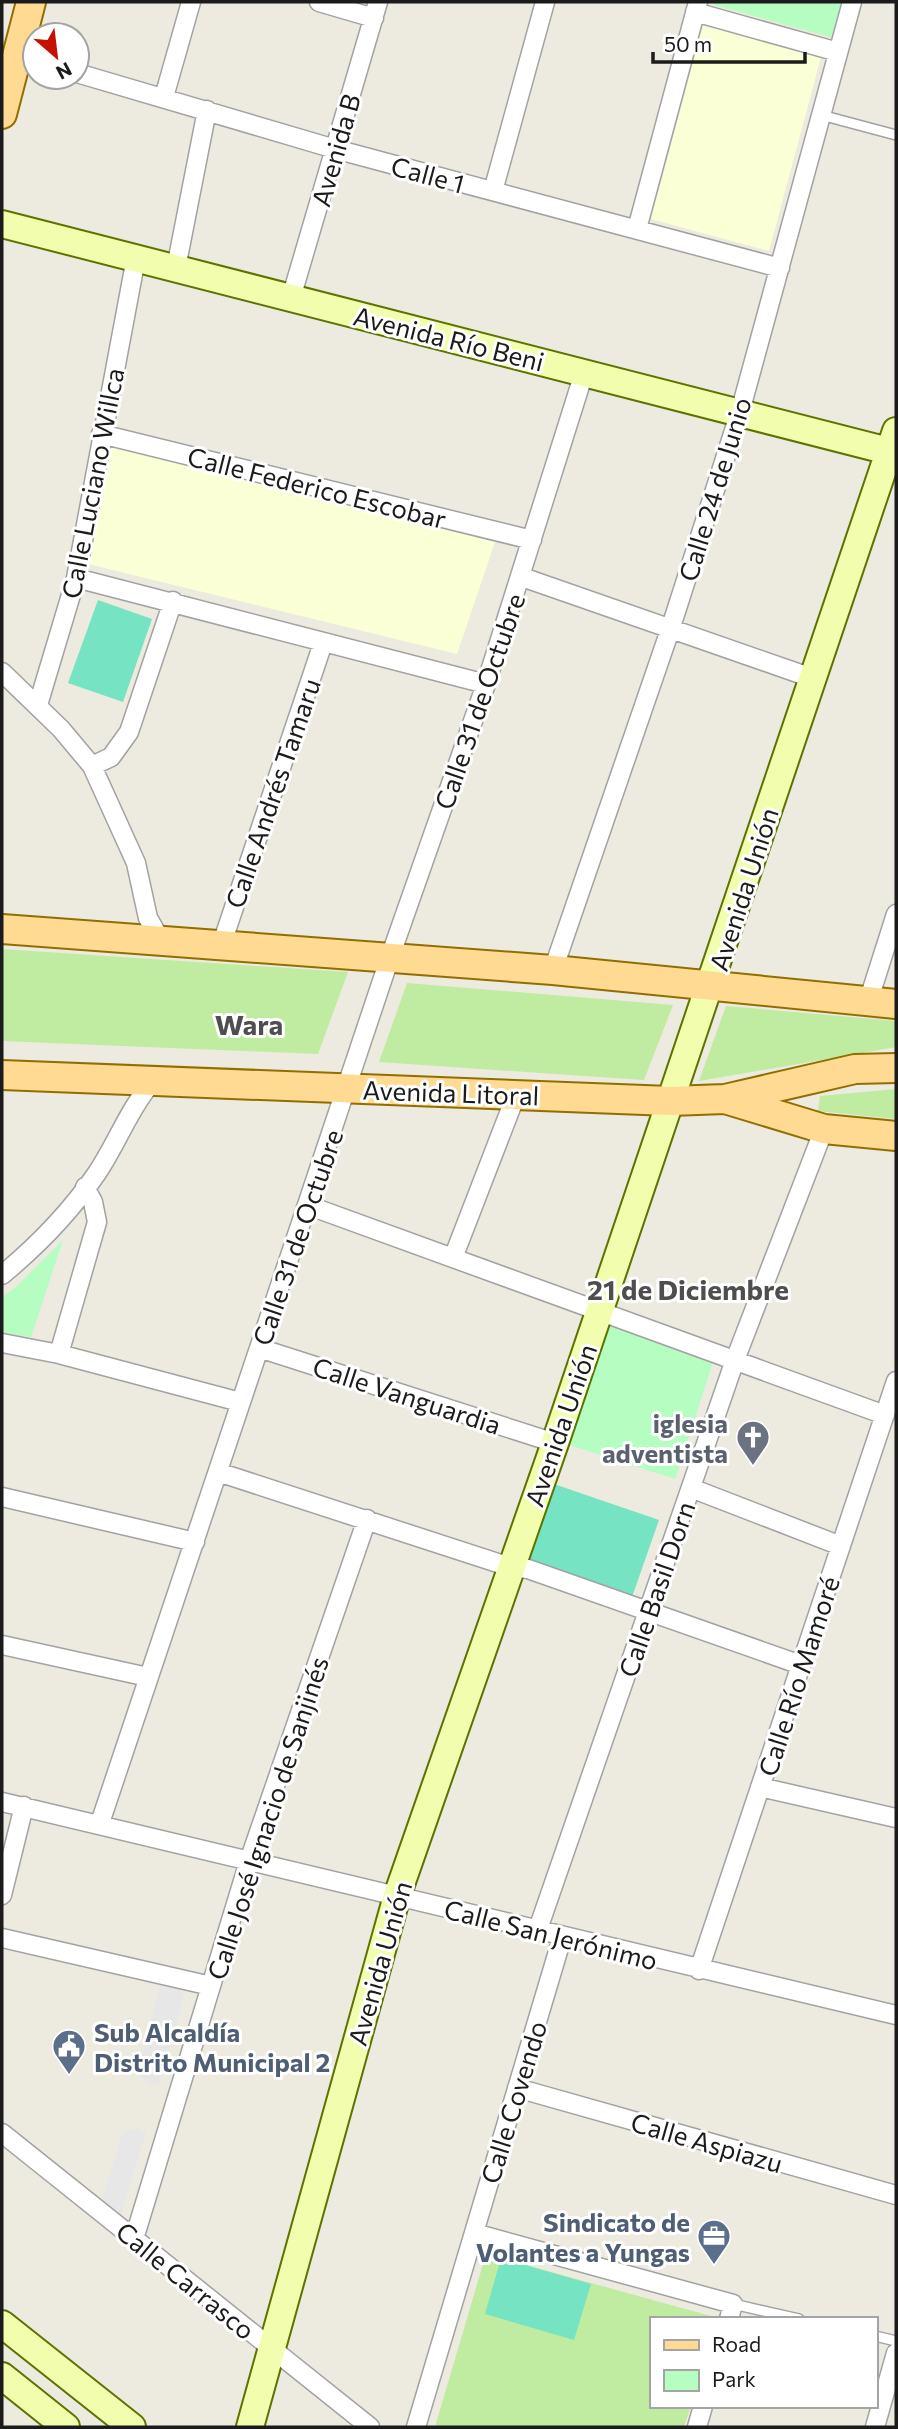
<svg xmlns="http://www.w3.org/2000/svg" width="898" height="2429" font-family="Commissioner,sans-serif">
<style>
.education{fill:#fbffd6}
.grass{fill:#bfeca0}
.park{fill:#b6fdc2}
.pitch{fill:#76e3c3}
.parking{fill:#e7e7e7}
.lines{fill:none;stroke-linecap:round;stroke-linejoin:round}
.lane-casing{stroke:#a2a2a2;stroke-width:12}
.street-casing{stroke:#a2a2a2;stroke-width:21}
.secondary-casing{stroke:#5c7300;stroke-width:30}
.primary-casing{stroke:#916e00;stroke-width:32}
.lane{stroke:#fff;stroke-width:9}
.street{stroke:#fff;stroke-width:18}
.secondary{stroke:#f2fead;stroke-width:26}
.primary{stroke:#ffda92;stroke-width:28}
.labels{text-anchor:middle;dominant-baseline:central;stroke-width:6;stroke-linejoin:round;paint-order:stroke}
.street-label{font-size:26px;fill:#1b1b1b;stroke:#fff}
.worship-label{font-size:26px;font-weight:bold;fill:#5b616d;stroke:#fff;text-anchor:end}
.service-label{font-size:26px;font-weight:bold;fill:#4e5e75;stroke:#fff;text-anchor:start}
.neighbourhood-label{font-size:28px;font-weight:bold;fill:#4e4e4e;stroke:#fff}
</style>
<rect width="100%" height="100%" fill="#edeadf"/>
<!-- education -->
<path class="education" d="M 703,26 L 821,57 L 769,251 L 651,219 Z
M 109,446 L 495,542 L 457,654 L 88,564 Z"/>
<!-- grass -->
<path class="grass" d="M 2,949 L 348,972 L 318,1054 L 2,1041 Z
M 407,983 L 673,1005 L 644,1080 L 379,1062 Z
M 726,1006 L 896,1021 L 896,1047 L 699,1081 Z
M 896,1089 L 896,1119 L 818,1111 L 820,1096 Z
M 486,2254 L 718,2318 L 651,2319 L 651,2406 L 691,2406 L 684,2427 L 435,2427 Z"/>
<!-- park -->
<path class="park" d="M 714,2 L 844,2 L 833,38 L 714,5 Z
M 63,1240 L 31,1337 L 2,1333 L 2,1297 L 15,1288 Z
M 599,1322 L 714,1359 L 675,1479 L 560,1442 Z"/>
<!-- pitch -->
<path class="pitch" d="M 98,600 L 152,619 L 123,702 L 68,683 Z
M 551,1483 L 659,1520 L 632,1597 L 524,1560 Z
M 501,2258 L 591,2284 L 574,2340 L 485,2314 Z"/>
<!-- parking -->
<path class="parking" d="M 160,1986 L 180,1989 L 184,1996 L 159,2085 L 149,2084 L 137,2073 Z
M 137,2128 L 146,2132 L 119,2220 L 101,2204 L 123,2132 Z"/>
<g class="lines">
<defs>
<path id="lane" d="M 821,115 L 896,135
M 733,2304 L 799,2319
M 875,2336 L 896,2341"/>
<path id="street" d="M 319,2 L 374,18
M 695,12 L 838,52
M 77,73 L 335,149 L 780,268
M 164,97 L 191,2
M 493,191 L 545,2
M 637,229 L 698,2
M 176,268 L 207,110
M 291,298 L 378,2
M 101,434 L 532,540
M 522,577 L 812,678
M 76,578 L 486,684
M 2,672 L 61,729 L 92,766 L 136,863 L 148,918 L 161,941
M 38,705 L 76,578 L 136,258
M 92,766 L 111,757 L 129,732 L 173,601
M 222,943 L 323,643
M 553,970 L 670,630 L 740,412 L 852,2
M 868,1002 L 896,914
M 307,1205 L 885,1415
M 453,1258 L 516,1095
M 2,1275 C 37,1246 71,1211 97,1173 C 117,1143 129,1109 153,1081
M 2,1343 L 59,1354 L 240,1402
M 259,1348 L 555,1443
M 59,1354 L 97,1222 L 93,1202 L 85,1187
M 218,1472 L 510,1567 L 528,1569 L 801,1665
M 691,1488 L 841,1546
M 2,1497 L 195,1542
M 2,1645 L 148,1677
M 760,1787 L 896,1818
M 2,1802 L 896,2015
M 100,1823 L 390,957 L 486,684 L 584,373
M 2,1895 L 24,1806
M 537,1932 L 735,1360 L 824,1129
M 2,1938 L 211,1986
M 699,1970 L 896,1381
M 517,2088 L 896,2195
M 2,2133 L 370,2427
M 474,2233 L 733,2304 L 729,2319
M 134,2239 L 249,1861 L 367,1519
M 416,2427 L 562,1938
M 697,2427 L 703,2406
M 875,2427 L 896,2353"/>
<path id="secondary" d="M 2,224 L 896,453
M 2,2324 L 132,2427
M 2,2376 L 66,2427
M 250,2427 L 397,1896 L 555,1443 L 896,431"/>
<path id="primary" d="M 2,114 L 31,2
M 2,929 L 553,970 L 896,1004
M 2,1075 L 670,1101 L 725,1099 L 855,1069 L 896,1068
M 725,1099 L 824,1129 L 896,1136"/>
</defs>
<!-- lane casing -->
<use href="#lane" class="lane-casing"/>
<!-- street casing -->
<use href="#street" class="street-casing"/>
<!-- secondary casing -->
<use href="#secondary" class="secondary-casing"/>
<!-- primary casing -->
<use href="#primary" class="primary-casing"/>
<!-- lane -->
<use href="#lane" class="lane"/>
<!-- street -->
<use href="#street" class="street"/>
<!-- secondary -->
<use href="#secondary" class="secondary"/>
<!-- primary -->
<use href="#primary" class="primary"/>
</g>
<!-- icons -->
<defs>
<symbol id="church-pin" viewBox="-11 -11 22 30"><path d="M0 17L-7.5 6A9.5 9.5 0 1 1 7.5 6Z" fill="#6b7280" stroke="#fff"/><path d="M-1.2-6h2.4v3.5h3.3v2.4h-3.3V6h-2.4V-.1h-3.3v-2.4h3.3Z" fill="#fff"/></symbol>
<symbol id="civic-pin" viewBox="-11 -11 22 30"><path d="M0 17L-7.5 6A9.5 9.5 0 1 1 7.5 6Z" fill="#5c6f8a" stroke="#fff"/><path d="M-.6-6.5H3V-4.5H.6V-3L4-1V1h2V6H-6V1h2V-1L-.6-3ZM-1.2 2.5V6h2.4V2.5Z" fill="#fff"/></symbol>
<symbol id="office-pin" viewBox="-11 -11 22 30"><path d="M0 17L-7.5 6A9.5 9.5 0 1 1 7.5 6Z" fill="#5c6f8a" stroke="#fff"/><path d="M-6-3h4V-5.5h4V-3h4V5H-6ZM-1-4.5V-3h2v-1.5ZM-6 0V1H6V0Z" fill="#fff"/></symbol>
</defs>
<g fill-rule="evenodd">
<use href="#church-pin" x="734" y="1418" width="38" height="52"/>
<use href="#civic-pin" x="50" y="2027" width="38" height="52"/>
<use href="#office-pin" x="695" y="2217" width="38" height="52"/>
</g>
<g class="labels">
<!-- street labels -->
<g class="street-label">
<text transform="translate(335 150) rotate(-74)">Avenida B</text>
<text transform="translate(428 174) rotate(15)">Calle 1</text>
<text transform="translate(449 338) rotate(14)">Avenida Río Beni</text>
<text transform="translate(92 483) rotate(-79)">Calle Luciano Willca</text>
<text transform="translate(317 487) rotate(14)">Calle Federico Escobar</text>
<text transform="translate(714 489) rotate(-73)">Calle 24 de Junio</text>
<text transform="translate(479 701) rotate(-71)">Calle 31 de Octubre</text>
<text transform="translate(272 793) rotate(-71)">Calle Andrés Tamaru</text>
<text transform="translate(743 889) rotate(-72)">Avenida Unión</text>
<text transform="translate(451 1092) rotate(2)">Avenida Litoral</text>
<text transform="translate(297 1237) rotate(-71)">Calle 31 de Octubre</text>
<text transform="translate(407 1395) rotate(18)">Calle Vanguardia</text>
<text transform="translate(560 1425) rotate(-71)">Avenida Unión</text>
<text transform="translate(656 1589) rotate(-71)">Calle Basil Dorn</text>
<text transform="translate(798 1676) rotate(-72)">Calle Río Mamoré</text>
<text transform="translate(267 1818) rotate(-72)">Calle José Ignacio de Sanjinés</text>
<text transform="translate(551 1934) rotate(14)">Calle San Jerónimo</text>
<text transform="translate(379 1963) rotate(-74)">Avenida Unión</text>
<text transform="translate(513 2102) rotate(-73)">Calle Covendo</text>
<text transform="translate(707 2142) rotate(16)">Calle Aspiazu</text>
<text transform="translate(186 2280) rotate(39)">Calle Carrasco</text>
</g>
<!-- worship labels -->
<g class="worship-label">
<text x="728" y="1422">iglesia<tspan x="728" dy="30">adventista</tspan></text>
</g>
<!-- service labels -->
<g class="service-label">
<text x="94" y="2031">Sub Alcaldía<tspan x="94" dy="30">Distrito Municipal 2</tspan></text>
<text x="690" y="2221" text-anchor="end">Sindicato de<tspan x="690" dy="30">Volantes a Yungas</tspan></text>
</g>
<!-- neighbourhood labels -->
<g class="neighbourhood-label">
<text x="249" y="1024">Wara</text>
<text x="688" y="1289">21 de Diciembre</text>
</g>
</g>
<!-- border -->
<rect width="898" height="2429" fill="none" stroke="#1b1b1b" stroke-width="7"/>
<!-- legend -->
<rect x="650" y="2317" width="228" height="91" fill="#ffffff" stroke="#a4a4a4" stroke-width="2"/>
<rect x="664" y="2340" width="35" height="10" fill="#ffda92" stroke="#a4a4a4" stroke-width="2"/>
<text x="712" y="2352" font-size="21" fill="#1b1b1b">Road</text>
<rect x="664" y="2370" width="35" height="21" fill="#b6fdc2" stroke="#a4a4a4" stroke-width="2"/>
<text x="712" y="2387" font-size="21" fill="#1b1b1b">Park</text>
<!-- north arrow -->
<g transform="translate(56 56) rotate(152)"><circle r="33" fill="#ffffff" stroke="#a4a4a4" stroke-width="2"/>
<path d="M0-5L12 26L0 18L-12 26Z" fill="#c51200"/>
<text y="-10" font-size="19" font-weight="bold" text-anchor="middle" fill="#1b1b1b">N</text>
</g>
<!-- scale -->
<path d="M653 52v10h152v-10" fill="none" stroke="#1b1b1b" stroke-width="3.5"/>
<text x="664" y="52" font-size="21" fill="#1b1b1b" stroke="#ffffff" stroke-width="5" paint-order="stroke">50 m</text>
</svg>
